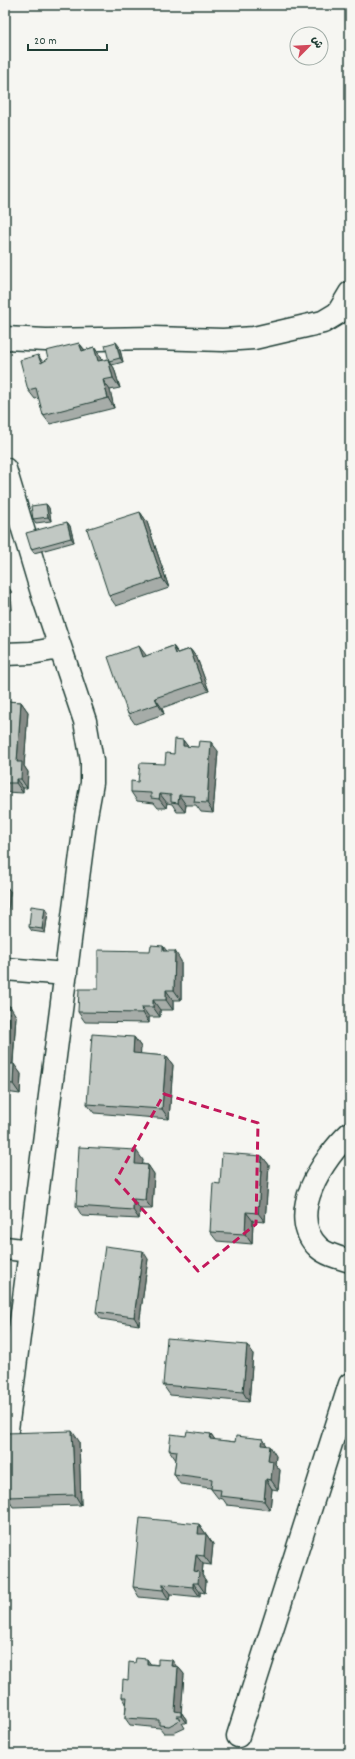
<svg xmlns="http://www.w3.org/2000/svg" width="355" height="1759" font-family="Dekko,'Playpen Sans Arabic',sans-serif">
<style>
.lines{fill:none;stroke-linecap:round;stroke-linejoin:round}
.street-casing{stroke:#1f3d34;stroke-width:25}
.street{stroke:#f6f6f2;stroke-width:22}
.wall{fill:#a6aca8;stroke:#1f3d34}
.shaded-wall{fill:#878c88;stroke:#1f3d34}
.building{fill:#c1c8c3;stroke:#1f3d34}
.marked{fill:none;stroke:#c2185b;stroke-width:3;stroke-dasharray:8 5;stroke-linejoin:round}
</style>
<rect width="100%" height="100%" fill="#f6f6f2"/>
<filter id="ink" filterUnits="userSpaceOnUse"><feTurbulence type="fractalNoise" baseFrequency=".025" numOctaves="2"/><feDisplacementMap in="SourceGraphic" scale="8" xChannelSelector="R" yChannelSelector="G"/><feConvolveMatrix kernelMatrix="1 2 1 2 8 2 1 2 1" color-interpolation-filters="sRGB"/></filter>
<g filter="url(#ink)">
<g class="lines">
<defs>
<path id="street" d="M 5,338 L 46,340 L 153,338 L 223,340 L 254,338 L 323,322 L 338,313 L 350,293
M 5,469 L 43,596 L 85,721 L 92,761 L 92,783 L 86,816 L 5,1445
M 5,654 L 31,653 L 60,648
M 5,969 L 66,974
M 350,1133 C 324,1157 284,1216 319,1248 C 327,1255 340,1258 350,1261
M 5,1248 L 30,1251
M 238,1736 L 350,1384"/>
</defs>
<!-- street casing -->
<use href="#street" class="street-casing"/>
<!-- street -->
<use href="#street" class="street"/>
</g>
<!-- wall -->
<path class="wall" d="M 79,343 L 85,350 L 94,347 L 101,357 L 102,360 L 109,361 L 119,346 L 123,362 L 112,365 L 114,368 L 120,388 L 110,390 L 114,408 L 50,424 L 43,415 L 39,398 L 35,399 L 28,390 L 43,362 Z
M 46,504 L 49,508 L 51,521 L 36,523 L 33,519 Z
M 140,512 L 147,522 L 169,588 L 116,606 L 109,596 Z
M 67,522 L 70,526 L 74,542 L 34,553 L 31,549 Z
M 5,587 L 8,587 L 11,591 L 12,610 L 5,610 Z
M 173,646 L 178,653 L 190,649 L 197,658 L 209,691 L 162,708 L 164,714 L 135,724 L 128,714 L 146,656 Z
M 5,701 L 21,702 L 28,712 L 24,766 L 28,772 L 27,788 L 23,788 L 23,793 L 5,792 Z
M 183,740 L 187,746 L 218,751 L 213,813 L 201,812 L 196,805 L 186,805 L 185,812 L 177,812 L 172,804 L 167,803 L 166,808 L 158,808 L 154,803 L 137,801 L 131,792 L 138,782 L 165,764 L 174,754 Z
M 5,885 L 10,891 L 8,917 L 5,916 Z
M 48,912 L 45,933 L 32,931 L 29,927 Z
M 181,961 L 181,1000 L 173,1000 L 173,1010 L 160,1010 L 160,1017 L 149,1017 L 149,1023 L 85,1022 L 78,1012 L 98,989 Z
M 5,1006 L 16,1016 L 13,1064 L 21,1074 L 20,1094 L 5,1092 Z
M 134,1037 L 141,1047 L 140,1054 L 166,1056 L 173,1065 L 169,1119 L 94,1113 L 87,1104 Z
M 262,1156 L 269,1165 L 265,1222 L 253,1221 L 252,1244 L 217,1241 L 210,1232 L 220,1184 Z
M 143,1160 L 142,1164 L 148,1165 L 154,1174 L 152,1209 L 140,1209 L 139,1219 L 82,1216 L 76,1206 Z
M 148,1259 L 139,1325 L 101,1319 L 96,1312 Z
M 247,1345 L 253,1354 L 249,1402 L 170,1395 L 163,1385 Z
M 211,1434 L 215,1440 L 235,1442 L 263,1439 L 267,1446 L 276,1456 L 275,1464 L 280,1470 L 278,1490 L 272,1489 L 270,1510 L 227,1505 L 223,1499 L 218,1498 L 211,1489 L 211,1488 L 180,1484 L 174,1474 L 176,1460 L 169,1450 L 186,1436 Z
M 79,1441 L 81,1505 L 13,1507 L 7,1497 Z
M 199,1524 L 213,1544 L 211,1565 L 203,1564 L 202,1575 L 206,1581 L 205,1593 L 200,1592 L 200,1597 L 170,1594 L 169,1600 L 139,1597 L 133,1587 Z
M 151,1664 L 178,1667 L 184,1674 L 181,1712 L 186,1719 L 186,1723 L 182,1723 L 185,1728 L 174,1733 L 164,1733 L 160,1728 L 130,1725 L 125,1718 L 126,1703 L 122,1697 L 128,1680 Z"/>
<!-- shaded-wall -->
<path class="shaded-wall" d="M 116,342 L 119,346 L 123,362 L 120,358 Z
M 79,343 L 86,352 L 82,351 Z
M 94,347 L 101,357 L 104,371 L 98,361 Z
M 38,355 L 45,365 L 41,363 Z
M 108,359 L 114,368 L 120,388 L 113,378 Z
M 103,380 L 110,390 L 114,408 L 108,398 Z
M 46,504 L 49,508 L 51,521 L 48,517 Z
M 140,512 L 147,522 L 169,588 L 162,578 Z
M 67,522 L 70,526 L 74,542 L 71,538 Z
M 8,587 L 11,591 L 12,610 L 9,606 Z
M 139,646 L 146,655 L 150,666 L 143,657 Z
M 173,646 L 180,655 L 176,654 Z
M 190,649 L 197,658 L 209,691 L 202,682 Z
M 155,698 L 162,708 L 164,714 L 158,704 Z
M 21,702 L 28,712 L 24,766 L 28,772 L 27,788 L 21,779 L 17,762 Z
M 183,740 L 190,749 L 183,746 Z
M 211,742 L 218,751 L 213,813 L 207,803 Z
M 16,779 L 23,788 L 23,793 L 16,783 Z
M 160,794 L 167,803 L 166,808 L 159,799 Z
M 179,795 L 186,805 L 185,812 L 178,803 Z
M 5,885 L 10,891 L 8,917 L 5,912 Z
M 45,908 L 48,912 L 45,933 L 42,929 Z
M 163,946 L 170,955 L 163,951 Z
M 175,951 L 181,961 L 181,1000 L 174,990 Z
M 166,990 L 173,1000 L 173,1010 L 166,1000 Z
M 153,1000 L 160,1010 L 160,1017 L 153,1007 Z
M 10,1006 L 16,1016 L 12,1073 L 6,1064 Z
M 142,1007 L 149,1017 L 149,1023 L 143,1013 Z
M 134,1037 L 141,1047 L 140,1063 L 133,1053 Z
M 166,1056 L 173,1065 L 169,1119 L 162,1109 Z
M 14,1064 L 21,1074 L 20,1094 L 13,1084 Z
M 5,1124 L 8,1128 L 6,1176 L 5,1174 Z
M 136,1150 L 143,1160 L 142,1173 L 135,1164 Z
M 262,1156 L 269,1165 L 265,1222 L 258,1213 Z
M 148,1165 L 154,1174 L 152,1209 L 145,1200 Z
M 133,1199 L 140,1209 L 139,1219 L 133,1210 Z
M 246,1212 L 253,1221 L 252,1244 L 245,1234 Z
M 143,1251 L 148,1259 L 139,1325 L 134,1317 Z
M 247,1345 L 253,1354 L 249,1402 L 243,1392 Z
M 72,1431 L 79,1441 L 81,1505 L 75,1495 Z
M 211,1434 L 218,1444 L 210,1439 Z
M 263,1439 L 269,1449 L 262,1445 Z
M 270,1446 L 276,1456 L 275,1464 L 280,1470 L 278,1490 L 271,1480 L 268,1460 Z
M 266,1479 L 272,1489 L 270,1510 L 264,1501 Z
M 199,1524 L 213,1544 L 211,1565 L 204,1556 L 198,1534 Z
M 196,1555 L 203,1564 L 202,1575 L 206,1581 L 205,1593 L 198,1583 L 194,1571 Z
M 193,1583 L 200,1592 L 200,1597 L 193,1587 Z
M 163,1584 L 170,1594 L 169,1600 L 163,1590 Z
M 147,1659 L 152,1666 L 147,1664 Z
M 172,1660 L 177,1667 L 171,1666 Z
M 178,1667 L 184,1674 L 181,1716 L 175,1711 Z
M 181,1712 L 186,1719 L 186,1723 L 181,1716 Z"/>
<!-- building -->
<path class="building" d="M 116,342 L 120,358 L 109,361 L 105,345 Z
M 79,343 L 82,351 L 94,347 L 98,361 L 108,359 L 113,378 L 103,380 L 108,398 L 43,415 L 36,388 L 28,390 L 20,360 L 38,355 L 41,363 L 48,359 L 46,351 Z
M 46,504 L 48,517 L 33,519 L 31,506 Z
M 140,512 L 162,578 L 109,596 L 87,529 Z
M 67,522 L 71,538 L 31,549 L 26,533 Z
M 5,587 L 8,587 L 9,606 L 5,606 Z
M 139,646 L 143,657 L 173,646 L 176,654 L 190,649 L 202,682 L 155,698 L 158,704 L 128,714 L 108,657 Z
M 5,701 L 21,702 L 17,762 L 22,762 L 21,779 L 16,779 L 16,783 L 5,783 Z
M 175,739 L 183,740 L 183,746 L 198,747 L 199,741 L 211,742 L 207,803 L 194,802 L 195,796 L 179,795 L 178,803 L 171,802 L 171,795 L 160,794 L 159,799 L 151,798 L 151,793 L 131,792 L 131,781 L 138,782 L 140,763 L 165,764 L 166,753 L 174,754 Z
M 31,906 L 45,908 L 42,929 L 29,927 Z
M 151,945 L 163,946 L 163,951 L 175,951 L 174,990 L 166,990 L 166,1000 L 153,1000 L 153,1007 L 142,1007 L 143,1013 L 78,1012 L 79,989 L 98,989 L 98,950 L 150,951 Z
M 5,1006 L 10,1006 L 6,1064 L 14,1064 L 13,1084 L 5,1083 Z
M 92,1034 L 134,1037 L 133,1053 L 166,1056 L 162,1109 L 87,1104 Z
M 79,1147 L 136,1150 L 135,1164 L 148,1165 L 145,1200 L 133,1199 L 133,1210 L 76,1206 Z
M 222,1153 L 262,1156 L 258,1213 L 246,1212 L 245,1234 L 210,1232 L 213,1183 L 220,1184 Z
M 105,1246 L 143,1251 L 134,1317 L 96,1312 Z
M 167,1338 L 247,1345 L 243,1392 L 163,1385 Z
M 72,1431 L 75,1495 L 7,1497 L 5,1433 Z
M 187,1431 L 211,1434 L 210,1439 L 235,1442 L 236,1436 L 263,1439 L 262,1445 L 270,1446 L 268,1460 L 273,1461 L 271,1480 L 266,1479 L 264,1501 L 220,1496 L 221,1490 L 211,1489 L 212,1479 L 174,1474 L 177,1451 L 169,1450 L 171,1434 L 186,1436 Z
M 140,1518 L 199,1524 L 198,1534 L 206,1534 L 204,1556 L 196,1555 L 194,1571 L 199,1572 L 198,1583 L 193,1583 L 193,1587 L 163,1584 L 163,1590 L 133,1587 Z
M 136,1658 L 147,1659 L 147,1664 L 158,1665 L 158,1659 L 172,1660 L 171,1666 L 178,1667 L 175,1711 L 181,1712 L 181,1716 L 177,1716 L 180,1720 L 169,1726 L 159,1725 L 159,1720 L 125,1718 L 127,1697 L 122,1697 L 123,1679 L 128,1680 L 129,1662 L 135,1663 Z"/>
</g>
<!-- marked area -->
<path class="marked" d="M 164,1094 L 258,1123 L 256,1224 L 198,1271 L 116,1180 Z"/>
<!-- margin -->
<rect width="355" height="1759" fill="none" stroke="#f6f6f2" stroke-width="20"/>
<rect x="10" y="10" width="335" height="1739" fill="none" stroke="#1f3d34" stroke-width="1.5" filter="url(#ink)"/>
<!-- north arrow -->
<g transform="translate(309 46) rotate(66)"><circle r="19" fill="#f6f6f2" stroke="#a0aca6"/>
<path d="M0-3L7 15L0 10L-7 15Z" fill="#d1495b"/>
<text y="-6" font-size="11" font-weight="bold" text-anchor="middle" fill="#1f3d34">ش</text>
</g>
<!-- scale -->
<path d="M28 44v6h79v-6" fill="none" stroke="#1f3d34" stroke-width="2"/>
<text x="34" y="44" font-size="12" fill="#1f3d34" stroke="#f6f6f2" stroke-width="3" paint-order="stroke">20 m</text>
</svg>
